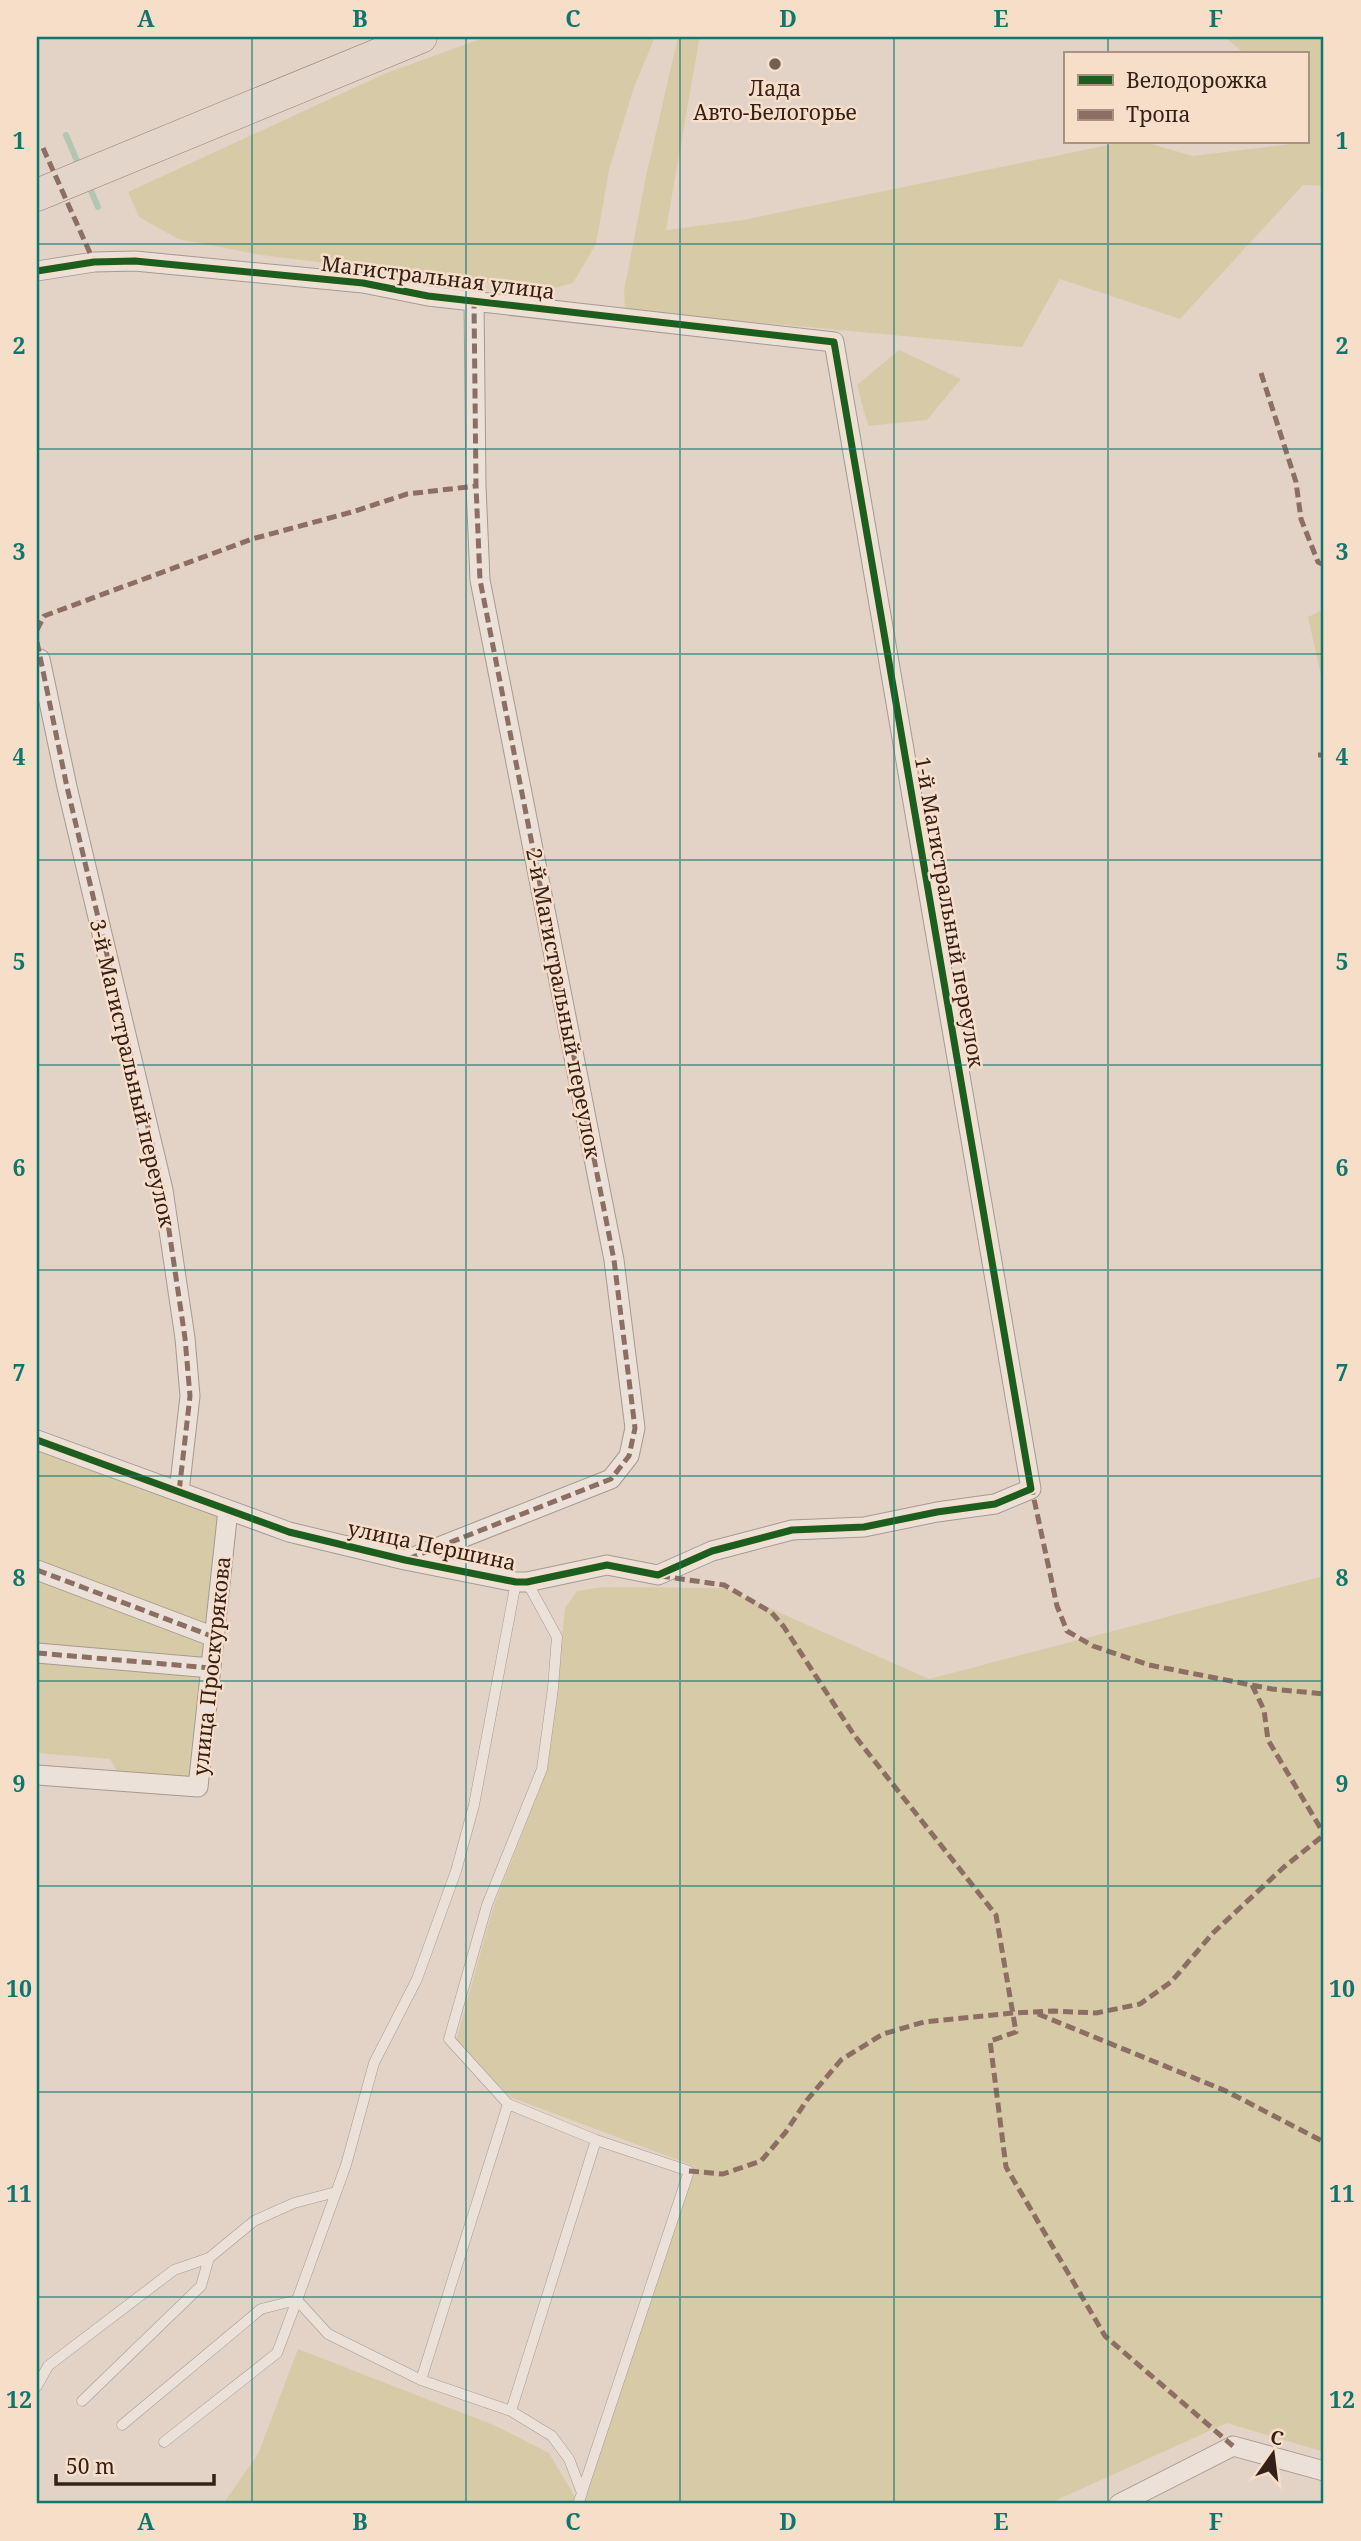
<svg xmlns="http://www.w3.org/2000/svg" width="1361" height="2541" font-family="'Noto Serif',serif">
<style>
.green{fill:#d7cba7}
.lines{fill:none;stroke-linecap:round;stroke-linejoin:round}
.stream{stroke:#b3c6b4;stroke-width:6}
.service-casing{stroke:#a79990;stroke-width:11}
.minor-casing{stroke:#a79990;stroke-width:21}
.primary-casing{stroke:#8d7f77;stroke-width:33}
.service{stroke:#ebe1d8;stroke-width:10}
.minor{stroke:#ebe1d8;stroke-width:19}
.primary{stroke:#e3d5c9;stroke-width:32}
.quiet{stroke:#8d6e63;stroke-width:5;stroke-dasharray:10 5;stroke-linecap:butt}
.cycleway-casing{stroke:#f7dec9;stroke-width:11}
.cycleway{stroke:#1b5e20;stroke-width:7}
.grid{fill:none;stroke:#0f766e;stroke-width:2;stroke-opacity:0.55}
.poi-dot{fill:#725f56;stroke:#f7dec9;stroke-width:2.5}
.labels{text-anchor:middle;dominant-baseline:central;stroke-width:5;stroke-linejoin:round;paint-order:stroke}
.poi-label{font-size:21px;fill:#352019;stroke:#f7dec9}
.street-label{font-size:21px;fill:#352019;stroke:#f7dec9}
.neatline{fill:none;stroke:#0f766e;stroke-width:2.5}
.grid-label{font-size:23px;text-anchor:middle;font-weight:bold;fill:#0f766e}
</style>
<rect width="100%" height="100%" fill="#e3d3c6"/>
<!-- green -->
<path class="green" d="M 486,37 L 655,37 L 634,87 L 609,170 L 596,244 L 573,283 L 537,293 L 487,283 L 261,255 L 178,239 L 139,217 L 128,192 L 386,73 Z
M 678,37 L 696,37 L 699,41 L 666,230 L 743,220 L 1123,142 L 1144,142 L 1193,156 L 1307,142 L 1307,54 L 1245,54 L 1225,37 L 1324,37 L 1324,186 L 1303,185 L 1180,319 L 1060,279 L 1022,347 L 625,310 L 624,291 L 646,176 Z
M 899,350 L 961,379 L 927,420 L 868,426 L 857,385 Z
M 1324,609 L 1324,689 L 1308,617 Z
M 37,1446 L 223,1514 L 210,1631 L 37,1565 Z
M 1324,1576 L 1324,2452 L 1227,2423 L 1048,2504 L 583,2504 L 694,2166 L 510,2097 L 456,2041 L 493,1908 L 547,1770 L 565,1608 L 577,1591 L 602,1587 L 724,1588 L 929,1679 Z
M 37,1578 L 208,1643 L 206,1661 L 37,1645 Z
M 37,1658 L 205,1673 L 193,1780 L 119,1775 L 110,1759 L 37,1753 Z
M 298,2349 L 496,2426 L 549,2453 L 575,2497 L 573,2504 L 223,2504 L 258,2454 Z"/>
<g class="lines">
<!-- stream -->
<path class="stream" d="M 66,135 L 80,168
M 88,184 L 98,207"/>
<defs>
<path id="service" d="M 516,1582 L 474,1805 L 456,1871 L 417,1979 L 374,2063 L 346,2165 L 297,2300 L 328,2334 L 421,2380 L 511,2411 L 552,2436 L 569,2459 L 582,2493 L 578,2504
M 527,1582 L 557,1637 L 553,1688 L 542,1769 L 487,1905 L 449,2039 L 508,2104 L 596,2140 L 689,2171 L 582,2492
M 421,2380 L 508,2104
M 37,2386 L 48,2366 L 174,2270 L 209,2258 L 254,2221 L 294,2203 L 336,2192
M 82,2401 L 201,2286 L 209,2258
M 511,2411 L 596,2140
M 122,2425 L 261,2309 L 297,2300
M 164,2442 L 277,2353 L 297,2300"/>
<path id="minor" d="M 37,271 L 94,262 L 135,261 L 363,283 L 428,296 L 834,342 L 1031,1489 L 995,1504 L 937,1512 L 864,1527 L 792,1530 L 712,1551 L 658,1575 L 607,1565 L 527,1582 L 516,1582 L 405,1560 L 289,1532 L 37,1440
M 40,659 L 67,787 L 163,1190 L 185,1338 L 190,1396 L 179,1492
M 406,1560 L 611,1479 L 629,1456 L 635,1428 L 614,1260 L 480,580 L 476,486 L 474,301
M 37,1570 L 214,1637
M 37,1653 L 211,1668
M 37,1775 L 198,1787 L 228,1510
M 1119,2504 L 1233,2446 L 1324,2471"/>
<path id="primary" d="M 37,195 L 421,37"/>
</defs>
<!-- service casing -->
<use href="#service" class="service-casing"/>
<!-- minor casing -->
<use href="#minor" class="minor-casing"/>
<!-- primary casing -->
<use href="#primary" class="primary-casing"/>
<!-- service -->
<use href="#service" class="service"/>
<!-- minor -->
<use href="#minor" class="minor"/>
<!-- primary -->
<use href="#primary" class="primary"/>
<!-- quiet -->
<path class="quiet" d="M 43,148 L 94,262
M 1261,373 L 1296,482 L 1301,519 L 1318,562 L 1324,565
M 37,630 L 44,616 L 252,539 L 352,512 L 407,494 L 476,486
M 37,642 L 67,787 L 163,1190 L 185,1338 L 190,1396 L 179,1492
M 1318,755 L 1324,755
M 1031,1485 L 1057,1606 L 1067,1631 L 1093,1646 L 1149,1665 L 1272,1689 L 1324,1694
M 408,1559 L 611,1479 L 629,1456 L 635,1428 L 614,1260 L 480,580 L 476,486 L 474,301
M 37,1570 L 214,1637
M 660,1576 L 724,1585 L 771,1612 L 784,1627 L 854,1735 L 996,1915 L 1016,2032 L 990,2041 L 1006,2167 L 1105,2336 L 1233,2446
M 37,1653 L 211,1668
M 1252,1685 L 1264,1710 L 1268,1740 L 1324,1834
M 1038,2014 L 1226,2091 L 1324,2142
M 689,2171 L 723,2174 L 761,2161 L 785,2133 L 807,2100 L 841,2060 L 883,2034 L 924,2022 L 1012,2013 L 1054,2011 L 1096,2013 L 1140,2004 L 1171,1982 L 1213,1933 L 1284,1867 L 1324,1835"/>
<defs>
<path id="cycleway" d="M 37,271 L 94,262 L 135,261 L 363,283 L 428,296 L 834,342 L 1031,1489 L 995,1504 L 937,1512 L 864,1527 L 792,1530 L 712,1551 L 658,1575 L 607,1565 L 527,1582 L 516,1582 L 405,1560 L 289,1532 L 37,1440"/>
</defs>
<!-- cycleway casing -->
<use href="#cycleway" class="cycleway-casing"/>
<!-- cycleway -->
<use href="#cycleway" class="cycleway"/>
</g>
<!-- grid -->
<path class="grid" d="M 252,37 L 252,2504M 466,37 L 466,2504M 680,37 L 680,2504M 894,37 L 894,2504M 1108,37 L 1108,54M 1108,142 L 1108,2504M 37,244 L 1324,244M 37,449 L 1324,449M 37,654 L 1324,654M 37,860 L 1324,860M 37,1065 L 1324,1065M 37,1270 L 1324,1270M 37,1476 L 1324,1476M 37,1681 L 1324,1681M 37,1886 L 1324,1886M 37,2092 L 1324,2092M 37,2297 L 1324,2297"/>
<!-- markers -->
<circle class="poi-dot" cx="775" cy="64" r="7"/>
<g class="labels">
<!-- poi labels -->
<g class="poi-label">
<text x="775" y="88">Лада<tspan x="775" dy="24">Авто-Белогорье</tspan></text>
</g>
<!-- street labels -->
<g class="street-label">
<text transform="translate(438 277) rotate(7)">Магистральная улица</text>
<text transform="translate(950 912) rotate(80)">1-й Магистральный переулок</text>
<text transform="translate(564 1003) rotate(79)">2-й Магистральный переулок</text>
<text transform="translate(133 1073) rotate(77)">3-й Магистральный переулок</text>
<text transform="translate(432 1545) rotate(12)">улица Першина</text>
<text transform="translate(211 1666) rotate(-84)">улица Проскурякова</text>
</g>
</g>
<!-- border -->
<rect width="1361" height="2541" fill="none" stroke="#f7dec9" stroke-width="77"/>
<!-- legend -->
<rect x="1064" y="52" width="245" height="91" fill="#f7dec9" stroke="#a99283" stroke-width="2"/>
<rect x="1078" y="75" width="35" height="10" fill="#1b5e20" stroke="#a99283" stroke-width="2"/>
<text x="1126" y="88" font-size="21" fill="#352019">Велодорожка</text>
<rect x="1078" y="110" width="35" height="10" fill="#8d6e63" stroke="#a99283" stroke-width="2"/>
<text x="1126" y="122" font-size="21" fill="#352019">Тропа</text>
<!-- north arrow -->
<g transform="translate(1273 2454) rotate(14)" stroke="#f7dec9" stroke-width="5" paint-order="stroke">
<path d="M0-5L12 26L0 18L-12 26Z" fill="#352019"/>
<text y="-10" font-size="19" font-weight="bold" text-anchor="middle" fill="#352019">С</text>
</g>
<!-- scale -->
<path d="M56 2474v10h158v-10" fill="none" stroke="#352019" stroke-width="3.5"/>
<text x="66" y="2474" font-size="21" fill="#352019" stroke="#f7dec9" stroke-width="5" paint-order="stroke">50 m</text>
<rect x="38" y="38" width="1284" height="2464" class="neatline"/>
<g class="grid-label">
<text x="146" y="27">A</text>
<text x="360" y="27">B</text>
<text x="573" y="27">C</text>
<text x="788" y="27">D</text>
<text x="1001" y="27">E</text>
<text x="1216" y="27">F</text>
<text x="19" y="149">1</text>
<text x="1342" y="149">1</text>
<text x="19" y="354">2</text>
<text x="1342" y="354">2</text>
<text x="19" y="560">3</text>
<text x="1342" y="560">3</text>
<text x="19" y="765">4</text>
<text x="1342" y="765">4</text>
<text x="19" y="970">5</text>
<text x="1342" y="970">5</text>
<text x="19" y="1176">6</text>
<text x="1342" y="1176">6</text>
<text x="19" y="1381">7</text>
<text x="1342" y="1381">7</text>
<text x="19" y="1586">8</text>
<text x="1342" y="1586">8</text>
<text x="19" y="1792">9</text>
<text x="1342" y="1792">9</text>
<text x="19" y="1997">10</text>
<text x="1342" y="1997">10</text>
<text x="19" y="2202">11</text>
<text x="1342" y="2202">11</text>
<text x="19" y="2408">12</text>
<text x="1342" y="2408">12</text>
<text x="146" y="2530">A</text>
<text x="360" y="2530">B</text>
<text x="573" y="2530">C</text>
<text x="788" y="2530">D</text>
<text x="1001" y="2530">E</text>
<text x="1216" y="2530">F</text>
</g>
</svg>
